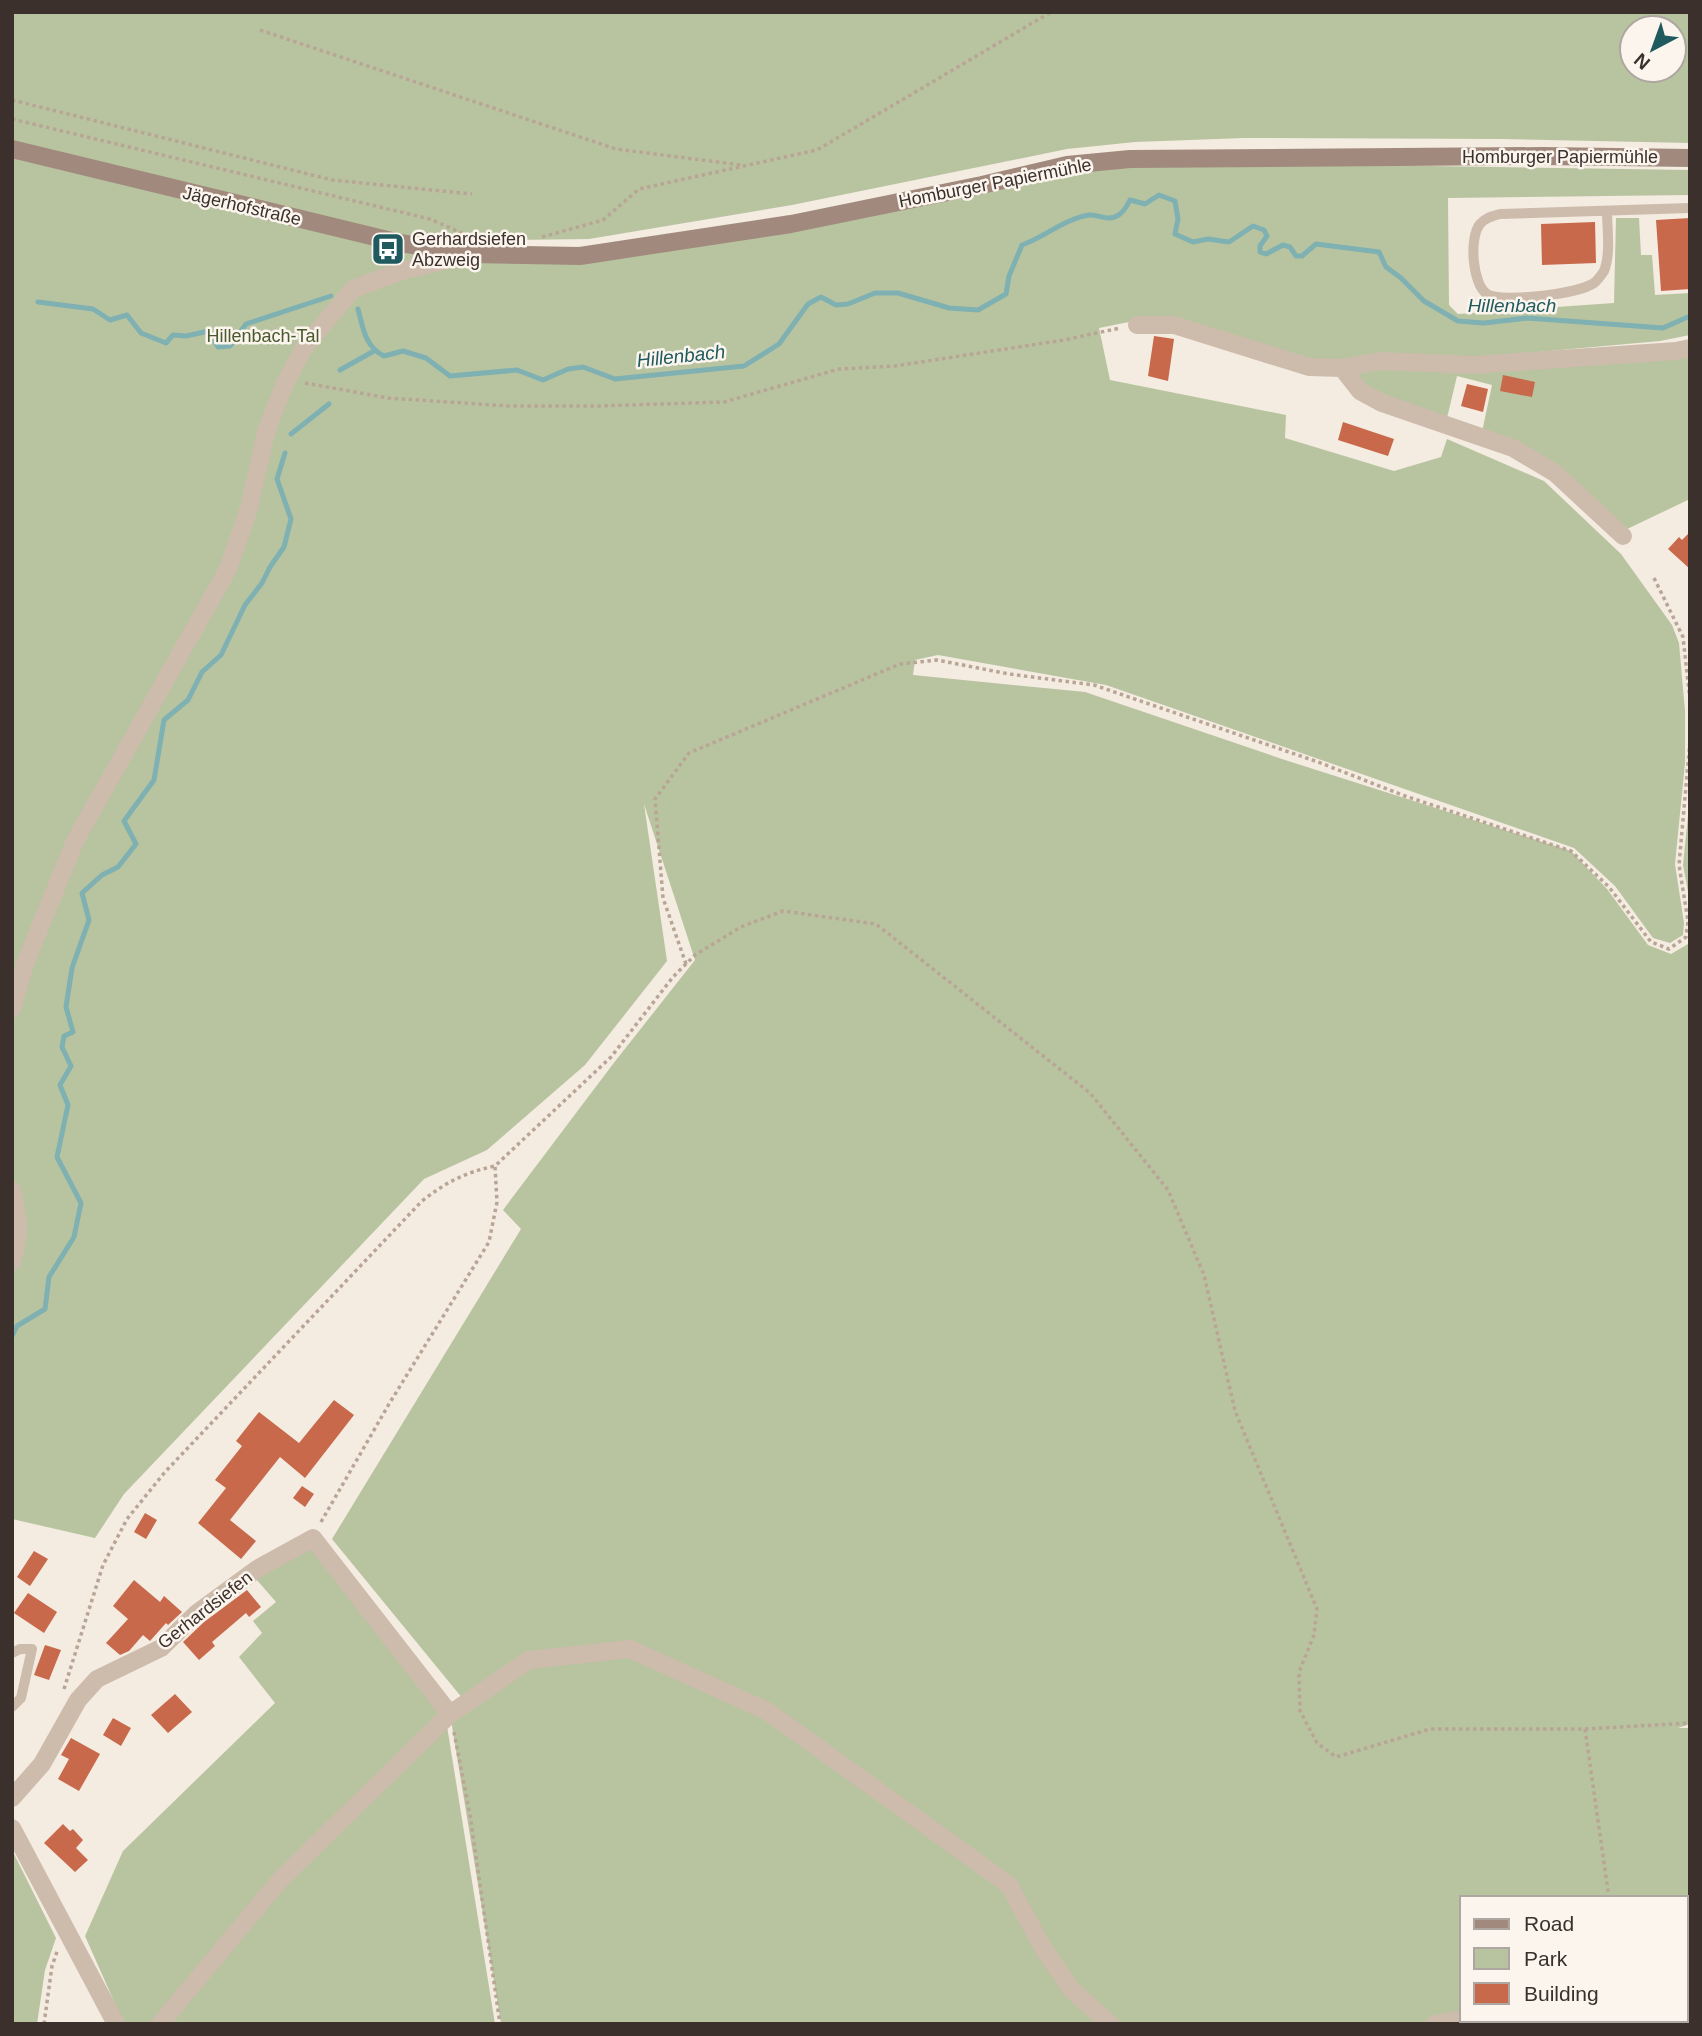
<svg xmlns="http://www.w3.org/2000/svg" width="1702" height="2036" font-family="Helvetica,sans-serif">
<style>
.green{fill:#b8c4a0;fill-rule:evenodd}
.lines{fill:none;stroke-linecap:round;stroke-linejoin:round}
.stream{stroke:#7fb0b2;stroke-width:5}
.building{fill:#c8694b}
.path{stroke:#b9a596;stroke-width:3.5;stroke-dasharray:3.5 3.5;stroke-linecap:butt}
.service{stroke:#cdbbac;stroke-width:10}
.minor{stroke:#cdbbac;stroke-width:18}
.secondary{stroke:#a18a7d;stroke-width:18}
.labels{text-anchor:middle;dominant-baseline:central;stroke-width:5;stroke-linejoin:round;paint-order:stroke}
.street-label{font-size:18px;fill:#3b302b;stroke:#fbf5ee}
.poi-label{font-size:18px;fill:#3b302b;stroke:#fbf5ee;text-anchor:start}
.park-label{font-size:18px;fill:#4a5a2e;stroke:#fbf5ee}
.water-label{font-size:19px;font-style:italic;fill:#1f5a5e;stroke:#fbf5ee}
</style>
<rect width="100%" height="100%" fill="#f4ebe1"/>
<!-- green -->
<path class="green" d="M 12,12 L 1690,12 L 1690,143 L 1503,139 L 1244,138 L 1135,142 L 1067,149 L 792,205 L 589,239 L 513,240 L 514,262 L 1065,171 L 1128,165 L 1368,165 L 1690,170 L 1690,195 L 1448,198 L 1449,305 L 1458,314 L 1614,303 L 1616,218 L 1639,218 L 1641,255 L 1652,255 L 1655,295 L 1690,293 L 1690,335 L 1660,341 L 1473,358 L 1343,367 L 1134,321 L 1099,328 L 1110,380 L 1286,415 L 1285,438 L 1394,471 L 1441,457 L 1447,439 L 1544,481 L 1621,554 L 1672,625 L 1679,643 L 1685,711 L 1685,763 L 1675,864 L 1684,923 L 1683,935 L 1670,943 L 1653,938 L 1615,886 L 1574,848 L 1106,685 L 938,655 L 915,660 L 913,675 L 1085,692 L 1285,760 L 1571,851 L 1607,889 L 1648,945 L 1671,954 L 1688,944 L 1690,934 L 1690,1724 L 1678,1728 L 1690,1728 L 1690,2024 L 501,2024 L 450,1714 L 463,1699 L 332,1539 L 521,1229 L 503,1210 L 613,1064 L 695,960 L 644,804 L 667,961 L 585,1065 L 487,1150 L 424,1179 L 124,1494 L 95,1538 L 12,1519 ZM 1632,28 L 1674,28 L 1674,70 L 1632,70 ZM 1462,1898 L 1686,1898 L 1686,2020 L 1462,2020 Z
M 1690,352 L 1690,499 L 1625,530 L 1482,432 L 1492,385 L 1457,376 L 1447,418 L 1364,387 L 1356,371 L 1380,365 Z
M 1690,795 L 1690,903 L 1683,865 Z
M 314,1543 L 441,1713 L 152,2024 L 124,2024 L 85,1936 L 123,1851 L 275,1703 L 239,1657 L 262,1633 L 253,1621 L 276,1602 L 256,1579 Z
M 447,1726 L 495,2024 L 168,2024 L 286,1881 Z
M 12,1850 L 56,1938 L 45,1970 L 37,2024 L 12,2024 Z"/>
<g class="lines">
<!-- stream -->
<path class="stream" d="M 38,302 L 93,309 L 110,320 L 127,315 L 141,333 L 166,343 L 173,335 L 186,336 L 209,331 L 218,347 L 230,346 L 246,324 L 331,296
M 358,309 C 363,328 365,347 384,356 L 403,351 L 426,358 L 450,376 L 517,370 L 543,380 L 568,369 L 583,367 L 615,379 L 744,366 L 779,344 L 808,304 L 821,297 L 836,305 L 848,304 L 875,293 L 898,293 L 949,308 L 978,310 L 1006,294 L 1009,276 L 1022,245 C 1045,237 1064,219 1089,215 C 1099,214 1108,223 1120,214 C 1124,211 1128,204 1130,200 L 1145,204 L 1159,195 L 1175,201 L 1178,219 L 1175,234 L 1193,242 L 1208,239 L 1229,242 L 1253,226 L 1264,230 L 1267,236 L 1260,246 L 1260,252 L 1266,254 L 1283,245 L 1290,247 L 1296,256 L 1302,256 L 1316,244 L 1379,252 L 1386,267 L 1401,278 L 1424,301 L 1458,321 L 1484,323 L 1527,318 L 1663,328 L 1690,316
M 340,370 L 374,351
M 291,434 L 329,404
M 12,1336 L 17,1326 L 45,1309 L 49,1277 L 74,1237 L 81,1203 L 57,1157 L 68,1105 L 60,1085 L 71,1066 L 62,1047 L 64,1036 L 73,1032 L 66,1007 L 72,968 L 89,920 L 82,893 L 102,875 L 118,867 L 136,844 L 124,821 L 154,780 L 164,720 L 188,700 L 202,672 L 221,655 L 245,605 L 262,583 L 270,567 L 284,547 L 291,519 L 277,479 L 285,453"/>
</g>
<!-- building -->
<path class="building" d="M 1690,218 L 1690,289 L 1661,291 L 1656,220 Z
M 1595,222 L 1596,263 L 1542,265 L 1541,224 Z
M 1154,336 L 1174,339 L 1168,381 L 1148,376 Z
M 1503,375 L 1535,382 L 1532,397 L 1500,391 Z
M 1467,384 L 1488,389 L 1483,412 L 1461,406 Z
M 1343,422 L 1394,439 L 1388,456 L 1338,440 Z
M 1690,532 L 1690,569 L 1668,549 L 1679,537 L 1682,540 Z
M 334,1400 L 354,1415 L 305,1478 L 280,1457 L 230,1520 L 256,1541 L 241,1559 L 198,1523 L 226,1488 L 215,1480 L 242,1446 L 236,1441 L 259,1412 L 299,1443 Z
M 302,1486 L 314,1494 L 305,1507 L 293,1498 Z
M 145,1513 L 157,1520 L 146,1539 L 134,1532 Z
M 34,1551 L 48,1559 L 30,1586 L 17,1577 Z
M 134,1580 L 160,1602 L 164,1596 L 182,1612 L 168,1625 L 166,1623 L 150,1641 L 143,1635 L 129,1651 L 120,1655 L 106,1643 L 128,1619 L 113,1606 Z
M 247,1590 L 261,1607 L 249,1617 L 246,1613 L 212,1642 L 215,1646 L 199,1660 L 183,1642 L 204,1622 Z
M 28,1593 L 57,1612 L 44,1633 L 14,1613 Z
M 45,1645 L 61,1650 L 49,1680 L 34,1675 Z
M 175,1694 L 192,1712 L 168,1733 L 151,1715 Z
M 113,1718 L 131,1728 L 121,1746 L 103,1735 Z
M 71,1738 L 100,1754 L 79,1791 L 58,1779 L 69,1759 L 61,1755 Z
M 63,1824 L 70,1831 L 73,1829 L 83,1840 L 76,1848 L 88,1860 L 75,1872 L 44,1843 Z"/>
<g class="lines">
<!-- path -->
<path class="path" d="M 260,30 L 616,149 L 741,165
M 12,100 L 332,180 L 472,194
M 12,119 L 430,219 L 464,234
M 542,237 L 603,220 L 639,189 L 817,150 L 1051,12
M 305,383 L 388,398 L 509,406 L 598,406 L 724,402 L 839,369 L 895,366 L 1064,340 L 1120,328
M 1654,578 L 1683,637 L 1690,700
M 686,964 L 663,898 L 655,799 L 689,753 L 900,664 L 937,660 L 1009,674 L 1094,685 L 1318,762 L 1405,796 L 1571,851 L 1609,887 L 1651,942 L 1669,949 L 1686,937 L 1688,921 L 1679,865 L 1690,741
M 321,1522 L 389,1404 L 489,1242 L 497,1202 L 495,1166
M 64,1689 L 103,1565 L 127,1519 L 165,1472 L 421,1202 C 444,1183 466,1172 495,1166 L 611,1057 L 673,977 L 695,955 L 741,927 L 783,911 L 876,924 L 1090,1093 L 1168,1190 L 1204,1275 L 1235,1411 L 1317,1609 L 1314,1635 L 1299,1672 L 1300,1711 L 1317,1743 L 1336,1757 L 1430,1729 L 1585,1729 L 1690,1723
M 1585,1729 L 1609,1898
M 454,1732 L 470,1815 L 500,2024
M 1625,2020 L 1626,2024
M 44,2024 L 52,1966 L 58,1949"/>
<!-- service -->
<path class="service" d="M 1607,211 C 1607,229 1611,254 1604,271 C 1602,274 1597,281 1594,283 C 1578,294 1503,303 1487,294 C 1472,284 1469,237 1480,224 C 1485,218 1492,216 1500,214 L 1690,208
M 12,1653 L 20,1649 L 32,1649 L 21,1698 L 12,1707"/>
<!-- minor -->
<path class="minor" d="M 1137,325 L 1174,325 L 1309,367 L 1342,368 L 1380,361 L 1474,365 L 1676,351 L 1690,348
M 1342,368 L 1360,391 L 1382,403 L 1513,448 L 1555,473 L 1623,536
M 12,1009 L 25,964 L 75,841 L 228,569 L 249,508 L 266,432 L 285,383 L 305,346 L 353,289 L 405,270 L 472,254
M 12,1190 C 18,1215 21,1237 12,1262
M 12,1798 L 42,1764 L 78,1700 L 97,1679 L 161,1648 L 197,1613 L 257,1569 L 313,1538 L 450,1714
M 12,1828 L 116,2024
M 160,2024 L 280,1880 L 450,1714 L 529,1660 L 630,1649 L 767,1711 L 1009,1885 L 1043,1948 L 1071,1989 L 1110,2024
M 1435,2024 L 1455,2020 L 1465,2024"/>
<!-- secondary -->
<path class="secondary" d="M 12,149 L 400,243 L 472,254 L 580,256 L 791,224 L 982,185 L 1067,165 L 1130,159 L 1543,156 L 1690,158"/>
</g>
<!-- icons -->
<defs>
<symbol id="bus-square" viewBox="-11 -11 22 22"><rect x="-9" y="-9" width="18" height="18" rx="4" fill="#1f5a5e" stroke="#fbf5ee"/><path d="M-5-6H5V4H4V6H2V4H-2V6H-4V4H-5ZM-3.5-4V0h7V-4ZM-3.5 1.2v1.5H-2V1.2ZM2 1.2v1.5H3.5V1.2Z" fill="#fff"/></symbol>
</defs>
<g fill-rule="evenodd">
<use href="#bus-square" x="369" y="230" width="38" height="38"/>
</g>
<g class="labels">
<!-- street labels -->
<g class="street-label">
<text x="1560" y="157">Homburger Papiermühle</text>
<text transform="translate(995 183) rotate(-11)">Homburger Papiermühle</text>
<text transform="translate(242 206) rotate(13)">Jägerhofstraße</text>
<text transform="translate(205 1610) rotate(-38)">Gerhardsiefen</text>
</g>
<!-- poi labels -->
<g class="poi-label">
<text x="412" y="239">Gerhardsiefen<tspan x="412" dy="21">Abzweig</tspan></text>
</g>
<!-- park labels -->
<g class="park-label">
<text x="263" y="336">Hillenbach-Tal</text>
</g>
<!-- water labels -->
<g class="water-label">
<text x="1512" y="305">Hillenbach</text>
<text transform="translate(681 356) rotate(-6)">Hillenbach</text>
</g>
</g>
<!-- border -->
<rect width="1702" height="2036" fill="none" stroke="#3b302b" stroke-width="28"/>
<!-- legend -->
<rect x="1460" y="1896" width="228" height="126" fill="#fbf5ee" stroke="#aea6a0" stroke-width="2"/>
<rect x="1474" y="1919" width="35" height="10" fill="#a18a7d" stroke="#aea6a0" stroke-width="2"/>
<text x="1524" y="1931" font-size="21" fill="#3b302b">Road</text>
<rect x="1474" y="1948" width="35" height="21" fill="#b8c4a0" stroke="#aea6a0" stroke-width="2"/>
<text x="1524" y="1966" font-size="21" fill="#3b302b">Park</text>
<rect x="1474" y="1983" width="35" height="21" fill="#c8694b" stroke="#aea6a0" stroke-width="2"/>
<text x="1524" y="2001" font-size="21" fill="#3b302b">Building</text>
<!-- north arrow -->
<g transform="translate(1653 49) rotate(221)"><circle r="33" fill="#fbf5ee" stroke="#aea6a0" stroke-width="2"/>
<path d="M0-5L12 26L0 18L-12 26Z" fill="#1f5a5e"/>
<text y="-10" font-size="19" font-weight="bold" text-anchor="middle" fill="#3b302b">N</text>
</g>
</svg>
